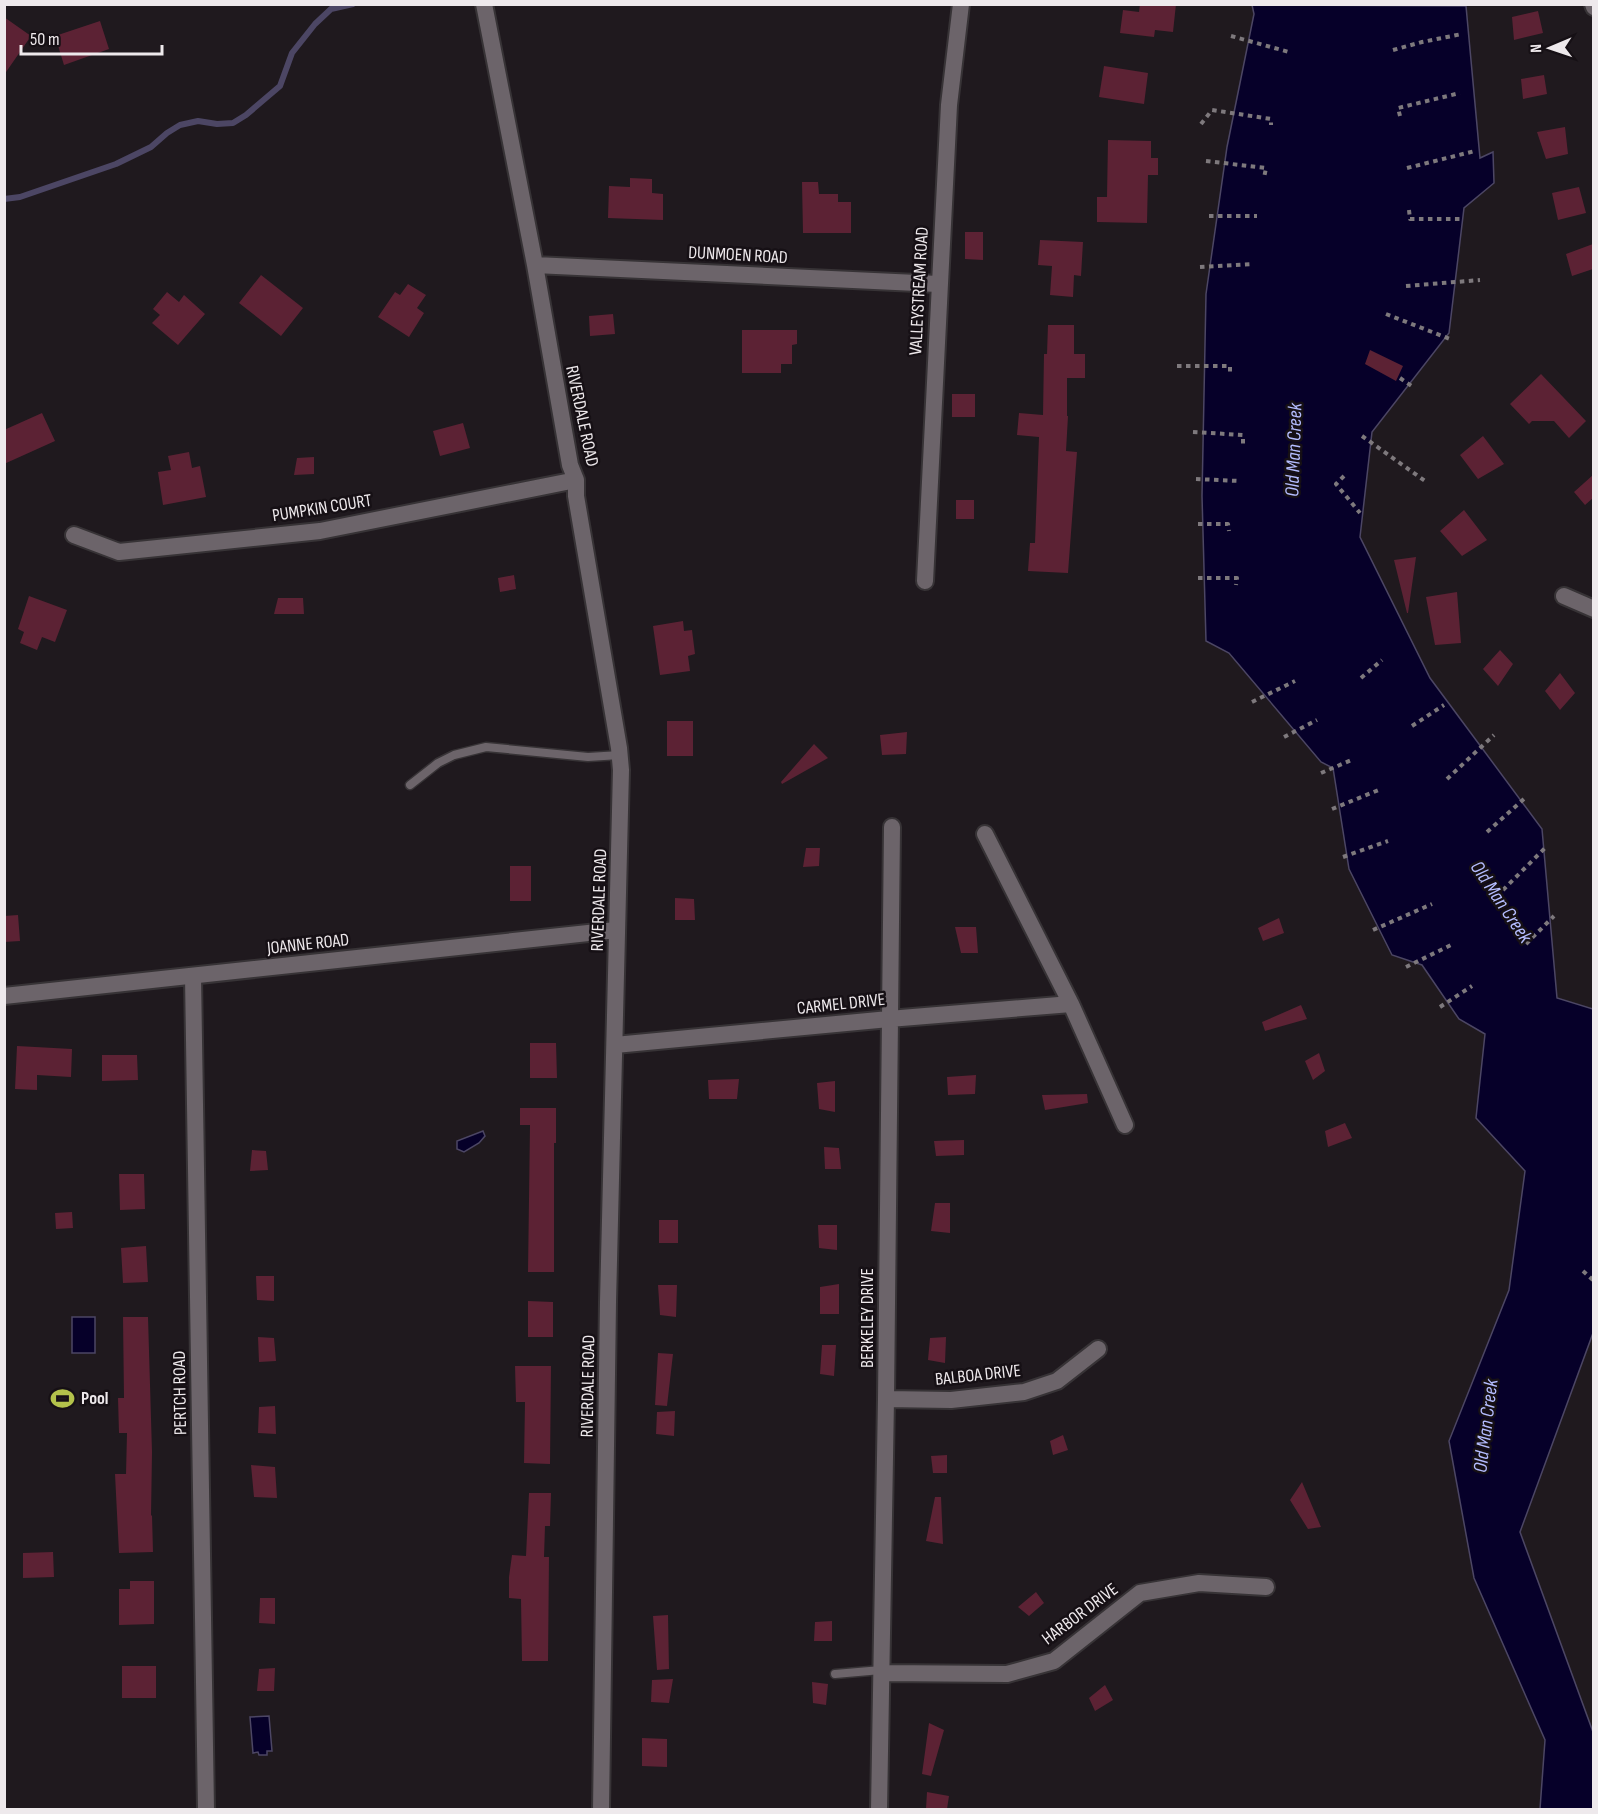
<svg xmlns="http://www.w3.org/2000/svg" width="1598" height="1814" font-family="'Sofia Sans Condensed',sans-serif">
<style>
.water{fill:#060029;stroke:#4c4664;stroke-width:1.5}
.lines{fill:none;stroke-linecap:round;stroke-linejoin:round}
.stream{stroke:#4c4664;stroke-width:6}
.building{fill:#5c2234}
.service-casing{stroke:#373336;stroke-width:11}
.minor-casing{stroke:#373336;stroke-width:20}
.path{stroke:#7e797d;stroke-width:4;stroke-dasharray:4.5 4.5;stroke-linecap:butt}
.service{stroke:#6c646a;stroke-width:8}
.minor{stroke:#6c646a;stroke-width:16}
.labels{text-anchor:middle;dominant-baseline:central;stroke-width:5;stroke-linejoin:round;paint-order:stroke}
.street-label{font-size:18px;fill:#eee9ec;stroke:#161015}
.poi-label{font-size:18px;font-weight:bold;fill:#eee9ec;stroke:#161015;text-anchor:start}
.water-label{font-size:20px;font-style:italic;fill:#b4bcfe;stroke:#161015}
</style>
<rect width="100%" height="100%" fill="#1f191e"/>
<!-- water -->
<path class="water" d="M 1252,5 L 1466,6 L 1480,158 L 1493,152 L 1494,183 L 1464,208 L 1449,333 L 1372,432 L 1360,537 L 1430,678 L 1542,829 L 1557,998 L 1593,1009 L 1593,1333 L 1520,1532 L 1593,1732 L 1593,1809 L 1540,1809 L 1545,1740 L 1474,1578 L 1449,1441 L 1509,1290 L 1525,1171 L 1476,1118 L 1485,1034 L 1459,1019 L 1422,965 L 1392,955 L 1349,869 L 1333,768 L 1321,762 L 1229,653 L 1206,641 L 1202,496 L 1206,294 L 1227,147 L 1254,14 Z
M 483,1131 L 485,1136 L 479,1143 L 464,1152 L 457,1149 L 457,1141 Z
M 72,1317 L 95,1317 L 95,1353 L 72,1353 Z
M 269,1716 L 272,1751 L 267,1751 L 267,1755 L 259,1755 L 258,1752 L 253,1753 L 250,1717 Z"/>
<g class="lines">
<!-- stream -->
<path class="stream" d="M 4,199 L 20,197 L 116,164 L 151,147 L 167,133 L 180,125 L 198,121 L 217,124 L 233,123 L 246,115 L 280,86 L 292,53 L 315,24 L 331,9 L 353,4"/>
</g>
<!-- building -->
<path class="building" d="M 1140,4 L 1176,4 L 1173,32 L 1155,30 L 1154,37 L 1120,33 L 1123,10 L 1139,12 Z
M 1538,11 L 1543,33 L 1514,40 L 1512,17 Z
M 4,17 L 31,36 L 4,75 Z
M 100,21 L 109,49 L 64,65 L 55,36 Z
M 1104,66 L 1148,73 L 1144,104 L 1099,97 Z
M 1544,75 L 1547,94 L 1523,99 L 1521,79 Z
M 1565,127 L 1568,154 L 1546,159 L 1537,132 Z
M 1108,140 L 1151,141 L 1151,158 L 1158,158 L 1158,175 L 1148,175 L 1147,223 L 1097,222 L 1097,197 L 1107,197 Z
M 630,178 L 652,179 L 652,193 L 663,194 L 663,220 L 608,218 L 609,186 L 630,187 Z
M 802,182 L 818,182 L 819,194 L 838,194 L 838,202 L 851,202 L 851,233 L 803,233 Z
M 1579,187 L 1586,213 L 1558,220 L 1552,193 Z
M 965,232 L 983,232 L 983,260 L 965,259 Z
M 1040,240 L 1083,242 L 1081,276 L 1074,275 L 1073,297 L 1050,295 L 1052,266 L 1038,265 Z
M 1593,244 L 1593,269 L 1572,276 L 1566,254 Z
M 261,275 L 303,308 L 281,336 L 239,303 Z
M 408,284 L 426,295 L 417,308 L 424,313 L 409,337 L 378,317 L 395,292 L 400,295 Z
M 167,292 L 179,302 L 184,295 L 205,314 L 178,345 L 152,323 L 160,315 L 153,309 Z
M 613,314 L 615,334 L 590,336 L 589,316 Z
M 1048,325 L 1074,325 L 1074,354 L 1085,354 L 1085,378 L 1067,378 L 1067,416 L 1068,416 L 1066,451 L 1077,452 L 1068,573 L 1028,571 L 1030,543 L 1035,543 L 1039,437 L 1017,435 L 1019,413 L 1043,415 L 1044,354 L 1047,354 Z
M 742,330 L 797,330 L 797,344 L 792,345 L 792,364 L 781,364 L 781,373 L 742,373 Z
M 1370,350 L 1403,366 L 1396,381 L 1365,364 Z
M 1541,374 L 1586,421 L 1569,438 L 1554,421 L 1532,421 L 1529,424 L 1510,404 Z
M 952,394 L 975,394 L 975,417 L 952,417 Z
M 42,413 L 55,441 L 4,464 L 4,430 Z
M 463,423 L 470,448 L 440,456 L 433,431 Z
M 1483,436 L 1504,464 L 1478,479 L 1460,455 Z
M 189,452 L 192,468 L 200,466 L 206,497 L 163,505 L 158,472 L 171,470 L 168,456 Z
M 314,457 L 314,474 L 294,475 L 297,458 Z
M 1593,475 L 1593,498 L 1585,505 L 1574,492 Z
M 956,500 L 974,500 L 974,519 L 956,519 Z
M 1464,510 L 1487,540 L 1462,556 L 1440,531 Z
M 1416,557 L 1408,613 L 1407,613 L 1394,560 Z
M 514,575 L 516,589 L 500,592 L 498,578 Z
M 1457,592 L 1461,643 L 1435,645 L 1426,597 Z
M 29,596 L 67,610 L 55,642 L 42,637 L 37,650 L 20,643 L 24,632 L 18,629 Z
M 278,598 L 303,598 L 304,614 L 274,614 Z
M 683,621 L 684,631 L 692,630 L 695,654 L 688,656 L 690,671 L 660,675 L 653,626 Z
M 1500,650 L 1513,664 L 1498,686 L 1483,669 Z
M 1560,673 L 1575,693 L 1560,710 L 1545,691 Z
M 667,721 L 693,721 L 693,756 L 667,756 Z
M 907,732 L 906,754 L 882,755 L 880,735 Z
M 814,744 L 828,758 L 782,784 L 781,782 Z
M 806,848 L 820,848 L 819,866 L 803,867 Z
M 510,866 L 531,866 L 531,901 L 510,901 Z
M 675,898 L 694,899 L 695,920 L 675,920 Z
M 18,915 L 20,941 L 4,942 L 4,916 Z
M 1279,918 L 1284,933 L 1263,941 L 1258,928 Z
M 955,927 L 976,927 L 978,953 L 961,953 Z
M 1301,1005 L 1307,1019 L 1265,1031 L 1262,1022 Z
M 530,1043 L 556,1043 L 557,1078 L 530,1078 Z
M 17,1046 L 72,1049 L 71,1077 L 37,1075 L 37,1090 L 15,1089 Z
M 1319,1053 L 1325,1071 L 1313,1080 L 1305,1061 Z
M 102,1055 L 137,1055 L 138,1080 L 102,1081 Z
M 976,1075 L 975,1094 L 948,1095 L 947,1077 Z
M 739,1079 L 737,1099 L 709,1099 L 708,1080 Z
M 835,1081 L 835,1112 L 819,1109 L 817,1083 Z
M 1087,1094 L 1088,1103 L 1045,1110 L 1042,1095 Z
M 520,1108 L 556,1108 L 556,1143 L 554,1143 L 554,1272 L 528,1272 L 530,1125 L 520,1125 Z
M 1345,1123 L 1352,1138 L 1328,1147 L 1325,1131 Z
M 964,1140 L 964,1155 L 936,1156 L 934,1141 Z
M 824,1147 L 839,1148 L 841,1169 L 825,1169 Z
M 252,1150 L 266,1151 L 268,1170 L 250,1171 Z
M 119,1174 L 144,1174 L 145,1209 L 120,1210 Z
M 935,1203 L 950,1203 L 950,1233 L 931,1231 Z
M 72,1212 L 73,1228 L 56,1229 L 55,1213 Z
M 659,1220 L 678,1220 L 678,1243 L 659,1243 Z
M 818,1225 L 837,1225 L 837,1250 L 819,1248 Z
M 146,1246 L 148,1282 L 123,1283 L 121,1248 Z
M 256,1276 L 274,1276 L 274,1301 L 257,1300 Z
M 839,1284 L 839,1314 L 820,1314 L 820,1287 Z
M 658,1285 L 677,1285 L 676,1317 L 660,1315 Z
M 528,1301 L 553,1302 L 553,1337 L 528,1337 Z
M 123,1317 L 148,1317 L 152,1452 L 151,1516 L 152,1515 L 153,1552 L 119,1553 L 115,1474 L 126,1474 L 127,1433 L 119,1433 L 118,1398 L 124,1398 Z
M 258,1337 L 274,1338 L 276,1361 L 259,1362 Z
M 946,1337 L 945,1363 L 928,1360 L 930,1338 Z
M 822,1345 L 836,1345 L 834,1376 L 820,1374 Z
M 658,1353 L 673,1354 L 667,1406 L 655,1405 Z
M 515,1366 L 551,1366 L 550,1464 L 524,1463 L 525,1402 L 516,1402 Z
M 275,1406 L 276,1434 L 258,1433 L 259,1407 Z
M 675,1411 L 674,1436 L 656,1434 L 657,1412 Z
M 1063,1435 L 1068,1450 L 1053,1455 L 1050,1441 Z
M 947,1455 L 947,1473 L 933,1473 L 931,1456 Z
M 251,1465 L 275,1467 L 277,1498 L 254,1497 Z
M 1302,1482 L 1321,1527 L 1308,1529 L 1290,1500 Z
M 529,1493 L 551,1493 L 550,1526 L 545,1526 L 544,1557 L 549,1557 L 548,1661 L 522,1661 L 521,1599 L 509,1598 L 509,1577 L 512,1555 L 526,1556 Z
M 935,1497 L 941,1497 L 943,1544 L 926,1541 Z
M 53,1552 L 54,1577 L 23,1578 L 23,1553 Z
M 130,1581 L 154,1581 L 154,1624 L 119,1625 L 119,1589 L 130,1589 Z
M 1036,1592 L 1044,1603 L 1029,1616 L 1018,1607 Z
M 260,1598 L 275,1598 L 275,1624 L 259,1623 Z
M 668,1615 L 669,1669 L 657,1670 L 653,1616 Z
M 832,1621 L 832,1641 L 814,1641 L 815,1622 Z
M 122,1666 L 156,1666 L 156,1698 L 122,1698 Z
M 275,1668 L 274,1691 L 257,1691 L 259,1669 Z
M 673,1679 L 669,1703 L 651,1702 L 652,1680 Z
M 812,1682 L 828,1684 L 826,1705 L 813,1703 Z
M 1105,1685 L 1113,1700 L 1095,1711 L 1089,1698 Z
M 929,1723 L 944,1730 L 931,1776 L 922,1774 Z
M 642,1738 L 667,1739 L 667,1767 L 642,1766 Z
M 927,1792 L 949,1796 L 947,1809 L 926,1809 Z"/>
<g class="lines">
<defs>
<path id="service" d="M 410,785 L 438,763 L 454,755 L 486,747 L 588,757 L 620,755
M 835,1674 L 881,1670"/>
<path id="minor" d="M 484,4 L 535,265 L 570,465 L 576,480 L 576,496 L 619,748 L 621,770 L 608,1302 L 601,1810
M 1593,4 L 1594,7
M 535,265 L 938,284
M 74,535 L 119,552 L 320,531 L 576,480
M 925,581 L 949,105 L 961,4
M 1564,596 L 1594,609
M 985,834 L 1071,1004 L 1125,1125
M 193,976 L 206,1810
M 4,996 L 616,930
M 615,1045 L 889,1019 L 1071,1004
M 886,1399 L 951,1400 L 1024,1392 L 1057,1381 L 1098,1349
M 881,1673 L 1007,1674 L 1054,1661 L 1140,1593 L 1199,1583 L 1266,1587
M 879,1810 L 886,1399 L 892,827"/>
</defs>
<!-- service casing -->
<use href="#service" class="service-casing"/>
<!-- minor casing -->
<use href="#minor" class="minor-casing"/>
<!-- path -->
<path class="path" d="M 1231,36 L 1289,52
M 1393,50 L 1422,42 L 1462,34
M 1400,116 L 1398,108 L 1460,93
M 1201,124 L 1212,110 L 1271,119 L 1271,125
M 1206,161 L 1266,168 L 1264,178
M 1407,168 L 1475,151
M 1409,210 L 1410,219 L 1460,219
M 1209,216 L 1257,216
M 1200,267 L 1252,264
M 1406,286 L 1480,280
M 1386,314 L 1450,339
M 1177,366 L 1230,366 L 1230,373
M 1400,378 L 1413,387
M 1193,432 L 1243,435 L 1243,446
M 1362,436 L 1425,481
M 1344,476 L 1336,484 L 1360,513
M 1196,479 L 1240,481
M 1198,524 L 1228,524 L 1229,531
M 1198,578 L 1237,578 L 1236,585
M 1361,678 L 1382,660
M 1252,702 L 1295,681
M 1412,726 L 1444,705
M 1284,737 L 1317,720
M 1321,773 L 1354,759
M 1447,779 L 1494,735
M 1332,809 L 1381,789
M 1487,832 L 1525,798
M 1343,857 L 1388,841
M 1503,890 L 1546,847
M 1373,930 L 1432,904
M 1526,944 L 1554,916
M 1406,967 L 1451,945
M 1440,1007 L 1472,986
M 1583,1271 L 1594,1281"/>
<!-- service -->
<use href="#service" class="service"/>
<!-- minor -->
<use href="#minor" class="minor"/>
</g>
<!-- icons -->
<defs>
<symbol id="stadium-bare" viewBox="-9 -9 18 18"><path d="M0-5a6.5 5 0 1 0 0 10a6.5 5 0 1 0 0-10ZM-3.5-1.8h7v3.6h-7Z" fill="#b3c24b" stroke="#161015" stroke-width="2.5" paint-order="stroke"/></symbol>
</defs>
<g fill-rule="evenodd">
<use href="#stadium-bare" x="46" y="1382" width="33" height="33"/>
</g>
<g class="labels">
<!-- street labels -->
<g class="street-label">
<text transform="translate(738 255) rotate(3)">DUNMOEN ROAD</text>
<text transform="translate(919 291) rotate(-87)">VALLEYSTREAM ROAD</text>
<text transform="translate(582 416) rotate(78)">RIVERDALE ROAD</text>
<text transform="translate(322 508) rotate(-9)">PUMPKIN COURT</text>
<text transform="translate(599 900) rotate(-88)">RIVERDALE ROAD</text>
<text transform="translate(308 944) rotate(-6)">JOANNE ROAD</text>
<text transform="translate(841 1004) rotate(-6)">CARMEL DRIVE</text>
<text transform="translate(867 1318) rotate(-90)">BERKELEY DRIVE</text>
<text transform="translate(978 1375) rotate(-6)">BALBOA DRIVE</text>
<text transform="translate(588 1386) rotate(-89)">RIVERDALE ROAD</text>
<text transform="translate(180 1393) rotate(-91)">PERTCH ROAD</text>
<text transform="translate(1080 1614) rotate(-37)">HARBOR DRIVE</text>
</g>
<!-- poi labels -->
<g class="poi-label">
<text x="81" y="1398">Pool</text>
</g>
<!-- water labels -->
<g class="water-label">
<text transform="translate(1294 450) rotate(-88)">Old Man Creek</text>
<text transform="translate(1501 902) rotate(56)">Old Man Creek</text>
<text transform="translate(1486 1426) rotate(-83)">Old Man Creek</text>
</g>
</g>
<!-- border -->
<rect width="1598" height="1814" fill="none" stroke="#eee9ec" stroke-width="12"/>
<!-- north arrow -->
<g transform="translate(1550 48) rotate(268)" stroke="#161015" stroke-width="4.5" paint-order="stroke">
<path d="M0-4.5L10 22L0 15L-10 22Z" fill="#eee9ec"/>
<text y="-9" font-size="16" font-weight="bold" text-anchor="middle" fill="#eee9ec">N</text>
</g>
<!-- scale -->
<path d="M21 45v9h141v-9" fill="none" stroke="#eee9ec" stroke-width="3"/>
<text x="30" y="45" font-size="18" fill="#eee9ec" stroke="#161015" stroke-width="4.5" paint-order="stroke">50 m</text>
</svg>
